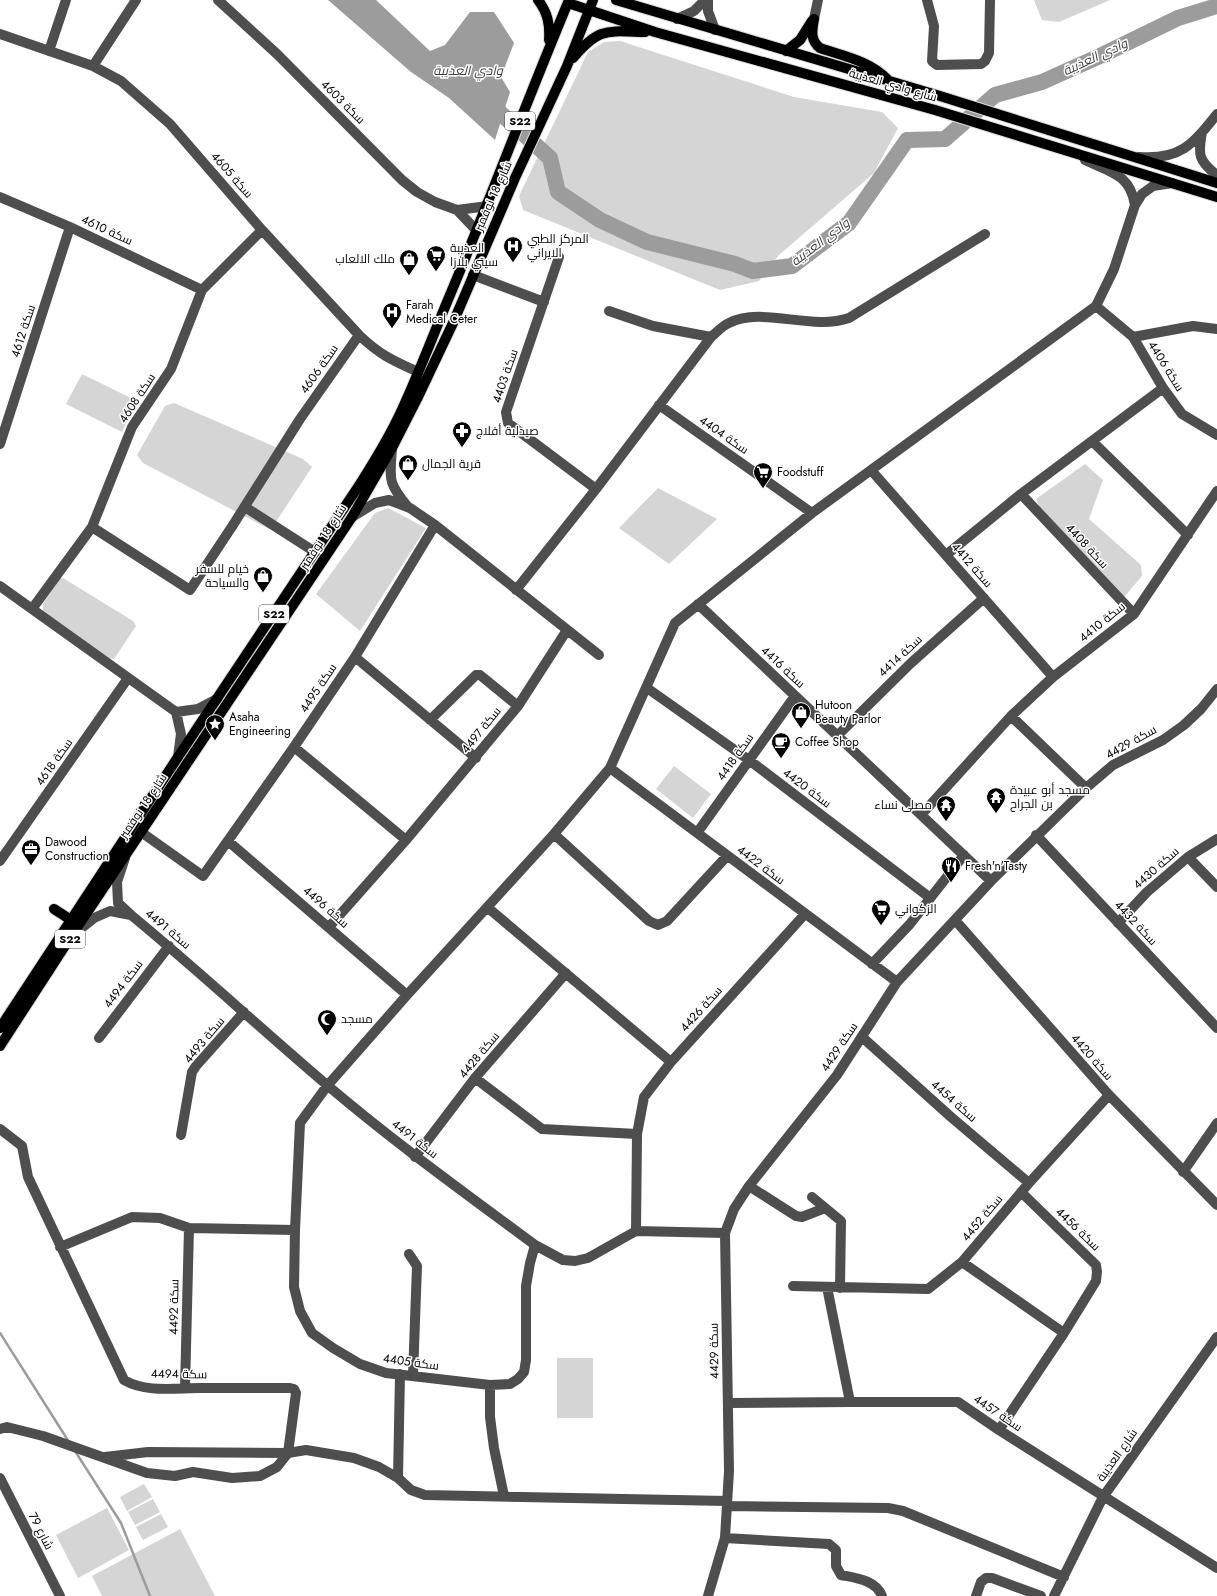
<svg xmlns="http://www.w3.org/2000/svg" width="1217" height="1596" font-family="Jost,Cairo,sans-serif">
<style>
.green{fill:#d5d5d5}
.water{fill:#9c9c9c}
.lines{fill:none;stroke-linecap:round;stroke-linejoin:round}
.stream{stroke:#9c9c9c;stroke-width:2.5}
.river{stroke:#9c9c9c;stroke-width:16}
.major-casing{stroke:#dbdbdb;stroke-width:12}
.minor{stroke:#4e4e4e;stroke-width:10}
.major{stroke:#000;stroke-width:10}
.labels{text-anchor:middle;dominant-baseline:central;stroke-width:3;stroke-linejoin:round;paint-order:stroke}
.shield{fill:#fff;stroke:#4c4c4c;stroke-width:1}
.shield-label{font-size:11px;font-weight:bold;fill:#000}
.street-label{font-size:12px;fill:#000;stroke:#fff}
.poi-label{font-size:12px;fill:#000;stroke:#fff;text-anchor:start}
.water-label{font-size:13px;font-style:italic;fill:#3d3d3d;stroke:#fff}
</style>
<rect width="100%" height="100%" fill="#fff"/>
<!-- green -->
<path class="green" d="M 1034,0 L 1110,0 L 1059,22 L 1042,20 Z
M 620,41 L 794,97 L 882,112 L 898,128 L 874,173 L 779,255 L 759,281 L 720,290 L 523,210 L 519,196 L 588,52 L 604,42 Z
M 82,374 L 137,401 L 122,432 L 66,404 Z
M 174,403 L 303,459 L 312,467 L 274,525 L 269,529 L 143,463 L 137,455 L 165,406 Z
M 1085,464 L 1103,480 L 1089,519 L 1141,565 L 1142,576 L 1124,597 L 1040,508 L 1036,499 Z
M 658,488 L 717,519 L 669,564 L 619,528 Z
M 388,508 L 426,528 L 360,631 L 316,594 L 375,513 Z
M 63,578 L 133,621 L 136,626 L 114,659 L 108,658 L 43,611 L 43,604 L 59,579 Z
M 674,766 L 711,794 L 693,818 L 656,789 Z
M 557,1358 L 593,1358 L 593,1418 L 557,1418 Z
M 144,1484 L 152,1497 L 127,1511 L 120,1497 Z
M 153,1499 L 160,1512 L 135,1525 L 128,1512 Z
M 107,1508 L 129,1550 L 78,1578 L 56,1535 Z
M 161,1514 L 168,1527 L 143,1540 L 136,1527 Z
M 180,1529 L 215,1596 L 102,1596 L 92,1576 Z"/>
<!-- water -->
<path class="water" d="M 328,0 L 376,0 L 430,51 L 445,45 L 470,12 L 494,12 L 514,43 L 501,77 L 510,92 L 495,140 L 449,98 L 411,72 Z"/>
<g class="lines">
<!-- stream -->
<path class="stream" d="M 0,1333 L 69,1442
M 75,1451 L 121,1523 L 150,1596"/>
<!-- river -->
<path class="river" d="M 487,101 L 550,158 L 558,192 L 600,220 L 647,242 L 735,264 L 753,271 L 792,266 L 849,223 L 907,140 L 945,139 L 995,95 L 1042,82 L 1100,56 L 1178,18 L 1217,6"/>
<defs>
<path id="major" d="M 538,0 C 548,13 550,25 549,40
M 616,0 L 940,96 L 1217,183
M 568,3 L 655,32 L 935,110 L 1217,197
M 814,19 C 812,31 810,40 820,48 C 843,56 870,61 887,79
M 786,51 L 800,40 L 812,21
M 573,58 C 599,27 607,31 645,32
M 54,909 L 71,920
M 0,1028 L 178,757 L 360,484 C 374,462 388,439 399,416 C 418,376 433,335 450,295 C 491,197 528,98 569,0
M 0,1046 L 72,935 L 352,517 L 392,448 L 417,399 L 453,323 L 515,178 L 567,66 L 593,0"/>
</defs>
<!-- major casing -->
<use href="#major" class="major-casing"/>
<!-- minor -->
<path class="minor" d="M 218,0 L 277,54 L 402,180 L 417,192 L 435,202 L 457,210 L 477,231
M 708,0 L 708,11 L 715,30
M 927,0 L 934,26 L 932,61 L 937,65 L 981,64 L 985,61 L 989,53 L 990,0
M 677,19 L 694,11 L 705,0
M 814,19 L 818,0
M 0,34 L 93,66 L 121,81 L 170,124 L 262,230 L 359,335 C 380,355 392,360 418,372
M 49,51 L 66,0
M 93,66 L 136,0
M 1202,132 C 1198,154 1198,161 1217,175
M 1139,157 C 1181,160 1193,144 1217,114
M 1085,160 C 1110,172 1130,174 1135,205
M 0,197 L 70,227 L 202,290
M 457,210 L 488,206
M 559,257 L 506,412 L 508,423 L 596,489
M 473,275 L 544,302
M 1096,306 L 1133,337 L 1163,388 L 1182,414 L 1217,435
M 609,311 L 653,326 L 711,337
M 1133,337 L 1193,326 L 1217,329
M 659,405 L 812,513
M 1092,441 L 1188,535
M 0,444 L 70,227
M 392,448 C 390,479 387,482 408,507
M 871,470 L 1053,677
M 1021,494 L 1134,614
M 245,507 L 315,552
M 352,517 L 375,503 L 389,500 L 410,508 L 435,525 L 599,655
M 92,527 L 190,590 L 233,525 L 300,419 L 359,335
M 946,555 L 1021,494 L 1163,388
M 0,586 L 176,712 L 181,734 L 178,757
M 516,590 L 596,489 L 711,337 C 717,332 722,326 729,323 C 763,306 811,331 849,318 L 985,234
M 698,604 L 991,881
M 32,609 L 92,527 L 132,427 L 171,369 L 202,290 L 262,230
M 355,657 L 476,758
M 647,688 L 749,760 L 929,897
M 176,712 L 198,709 L 217,699
M 1011,716 L 1086,788
M 430,720 L 476,675 L 480,675 L 518,706
M 837,736 L 911,663 L 984,598
M 294,747 L 406,840
M 610,768 L 897,982
M 921,815 L 1011,716 L 1053,677 L 1134,614 L 1217,491
M 141,832 L 203,876 L 294,747 L 355,657 L 435,525
M 697,833 L 795,696
M 554,834 L 649,921 L 658,925 L 667,921 L 727,856
M 1036,835 L 1217,1028
M 228,841 L 407,995
M 1188,857 L 1217,887
M 0,861 L 128,678
M 487,907 L 671,1062
M 131,915 C 198,970 261,1029 327,1085 C 394,1142 465,1193 535,1245 L 563,1260 L 575,1261 L 588,1258 L 636,1231 L 725,1233
M 955,920 L 1109,1095 L 1217,1205
M 1118,923 L 1147,892 L 1188,857 L 1217,839
M 329,927 L 406,840 L 518,706 L 567,630
M 74,934 L 94,918 L 110,911 L 131,915 L 118,903 L 117,882 L 125,858
M 872,964 L 910,924 L 964,855
M 862,1037 L 951,1117 L 1029,1183
M 99,1038 L 169,946
M 475,1078 L 542,1129 L 637,1134
M 0,1129 L 22,1146 L 28,1177 L 124,1380 C 146,1393 175,1388 200,1388 C 230,1388 260,1388 290,1388 L 294,1389 L 296,1393 L 288,1453 L 277,1467 L 260,1476 L 232,1478 L 193,1472 L 175,1476 L 147,1473 L 43,1436 L 7,1427 L 0,1429
M 181,1135 L 192,1072 L 196,1066 L 244,1012
M 415,1157 L 475,1078 L 566,973
M 1183,1172 L 1217,1123
M 749,1186 L 796,1216 L 802,1217 L 825,1208
M 812,1197 L 841,1221 L 840,1288
M 636,1231 L 637,1134 L 644,1097 L 671,1062 L 805,914
M 535,1245 L 530,1263 L 526,1286 L 526,1360 L 524,1372 L 518,1379 L 510,1384 L 490,1385 L 386,1373 L 360,1364 L 333,1348 L 312,1333 L 300,1311 L 294,1287 L 295,1230 L 300,1123 L 327,1086 L 407,995 L 554,834 L 610,768 L 675,623 L 812,513 L 1096,306 L 1114,269 L 1135,205 L 1142,194 L 1153,186 L 1172,183
M 60,1247 L 132,1217 L 160,1218 L 189,1228 L 295,1230
M 409,1254 L 417,1266 L 413,1376
M 962,1262 L 1064,1333
M 793,1286 L 928,1289 L 962,1262 L 1029,1183 L 1109,1095
M 827,1287 L 850,1402
M 490,1385 L 490,1417 L 494,1448 L 504,1496
M 185,1388 L 189,1228
M 728,1403 L 850,1402 L 958,1402 L 999,1430 L 1217,1568
M 999,1430 L 1064,1333 L 1096,1281 L 1097,1272 L 1096,1265 L 1021,1192
M 105,1457 L 148,1452 L 288,1453 L 306,1450 L 354,1458 L 379,1467 L 398,1478 L 411,1490 L 425,1495 L 727,1501
M 0,1478 L 60,1596
M 398,1478 L 400,1374
M 727,1506 L 888,1508 L 903,1511 L 1064,1577
M 725,1538 L 829,1544 L 836,1550 L 836,1566 L 841,1575 C 856,1578 876,1580 882,1596
M 708,1596 L 725,1538 L 729,1471 L 725,1233 L 734,1209 L 749,1186 L 837,1075 L 897,982 L 991,881 L 1086,788 L 1113,765 L 1163,740 L 1184,725 L 1201,709 L 1217,689
M 976,1596 L 981,1582 L 986,1578 L 992,1578 L 1041,1596
M 1054,1596 L 1103,1497 L 1217,1337"/>
<!-- major -->
<use href="#major" class="major"/>
</g>
<!-- icons -->
<defs>
<symbol id="hospital-pin" viewBox="-11 -11 22 30"><path d="M0 17L-7.5 6A9.5 9.5 0 1 1 7.5 6Z" fill="#000" stroke="#fff"/><path d="M-5-5h3v3.5h4V-5h3V5h-3V1.5h-4V5h-3Z" fill="#fff"/></symbol>
<symbol id="supermarket-pin" viewBox="-11 -11 22 30"><path d="M0 17L-7.5 6A9.5 9.5 0 1 1 7.5 6Z" fill="#000" stroke="#fff"/><path d="M-6-5.5h2.5l.6 2H6L4.5 2H-2.5L-4.4-4H-6ZM-1.5 3.2a1.3 1.3 0 1 0 .1 0ZM3 3.2a1.3 1.3 0 1 0 .1 0Z" fill="#fff"/></symbol>
<symbol id="shop-pin" viewBox="-11 -11 22 30"><path d="M0 17L-7.5 6A9.5 9.5 0 1 1 7.5 6Z" fill="#000" stroke="#fff"/><path d="M-5-2.5h2.3a2.7 3.5 0 0 1 5.4 0H5L5.5 6h-11ZM-1.5-2.5h3a1.5 2.3 0 0 0-3 0Z" fill="#fff"/></symbol>
<symbol id="pharmacy-pin" viewBox="-11 -11 22 30"><path d="M0 17L-7.5 6A9.5 9.5 0 1 1 7.5 6Z" fill="#000" stroke="#fff"/><path d="M-2-6h4v4h4v4h-4v4h-4v-4h-4v-4h4Z" fill="#fff"/></symbol>
<symbol id="sight-pin" viewBox="-11 -11 22 30"><path d="M0 17L-7.5 6A9.5 9.5 0 1 1 7.5 6Z" fill="#000" stroke="#fff"/><path d="M0-6L1.8-2.2L6-1.7L2.9 1.2L3.7 5.4L0 3.3L-3.7 5.4L-2.9 1.2L-6-1.7L-1.8-2.2Z" fill="#fff"/></symbol>
<symbol id="cafe-pin" viewBox="-11 -11 22 30"><path d="M0 17L-7.5 6A9.5 9.5 0 1 1 7.5 6Z" fill="#000" stroke="#fff"/><path d="M-5.5-4.5H6V0H3Q3 3.5 0 3.5H-2.5Q-5.5 3.5-5.5 0ZM3-3.2v2h1.7v-2ZM-6 4.5H4V6H-6Z" fill="#fff"/></symbol>
<symbol id="temple-pin" viewBox="-11 -11 22 30"><path d="M0 17L-7.5 6A9.5 9.5 0 1 1 7.5 6Z" fill="#000" stroke="#fff"/><path d="M0-6L5-2H3V0L6.5 2.5H4V6H1.5V3h-3V6H-4V2.5H-6.5L-3 0V-2H-5Z" fill="#fff"/></symbol>
<symbol id="office-pin" viewBox="-11 -11 22 30"><path d="M0 17L-7.5 6A9.5 9.5 0 1 1 7.5 6Z" fill="#000" stroke="#fff"/><path d="M-6-3h4V-5.5h4V-3h4V5H-6ZM-1-4.5V-3h2v-1.5ZM-6 0V1H6V0Z" fill="#fff"/></symbol>
<symbol id="restaurant-pin" viewBox="-11 -11 22 30"><path d="M0 17L-7.5 6A9.5 9.5 0 1 1 7.5 6Z" fill="#000" stroke="#fff"/><path d="M-5-6h1v4h1v-4h1v4h1v-4h1v5L-1.5 .5V6h-2V.5L-5-1ZM5-6V6H3V1.5H1.5Q1.5-4 5-6Z" fill="#fff"/></symbol>
<symbol id="mosque-pin" viewBox="-11 -11 22 30"><path d="M0 17L-7.5 6A9.5 9.5 0 1 1 7.5 6Z" fill="#000" stroke="#fff"/><path d="M3.5-4.9A6 6 0 1 0 3.5 4.9A5 5 0 1 1 3.5-4.9Z" fill="#fff"/></symbol>
</defs>
<g fill-rule="evenodd">
<use href="#hospital-pin" x="502" y="235" width="22" height="30"/>
<use href="#supermarket-pin" x="425" y="244" width="22" height="30"/>
<use href="#shop-pin" x="398" y="248" width="22" height="30"/>
<use href="#hospital-pin" x="381" y="301" width="22" height="30"/>
<use href="#pharmacy-pin" x="451" y="420" width="22" height="30"/>
<use href="#shop-pin" x="397" y="453" width="22" height="30"/>
<use href="#supermarket-pin" x="752" y="461" width="22" height="30"/>
<use href="#shop-pin" x="252" y="565" width="22" height="30"/>
<use href="#shop-pin" x="790" y="701" width="22" height="30"/>
<use href="#sight-pin" x="204" y="713" width="22" height="30"/>
<use href="#cafe-pin" x="770" y="731" width="22" height="30"/>
<use href="#temple-pin" x="985" y="786" width="22" height="30"/>
<use href="#temple-pin" x="935" y="794" width="22" height="30"/>
<use href="#office-pin" x="20" y="838" width="22" height="30"/>
<use href="#restaurant-pin" x="940" y="855" width="22" height="30"/>
<use href="#supermarket-pin" x="870" y="898" width="22" height="30"/>
<use href="#mosque-pin" x="316" y="1008" width="22" height="30"/>
</g>
<g class="labels">
<!-- shield labels -->
<g class="shield">
<rect x="505" y="112" width="30" height="18" rx="3"/>
<rect x="259" y="605" width="30" height="18" rx="3"/>
<rect x="55" y="930" width="30" height="18" rx="3"/>
</g>
<g class="shield-label">
<text x="520" y="121">S22</text>
<text x="274" y="614">S22</text>
<text x="70" y="939">S22</text>
</g>
<!-- street labels -->
<g class="street-label">
<text transform="translate(893 85) rotate(16)">شارع وادي العذيبة</text>
<text transform="translate(343 102) rotate(45)">سكة 4603</text>
<text transform="translate(232 175) rotate(49)">سكة 4605</text>
<text transform="translate(493 196) rotate(-66)">شارع 18 نوفمبر</text>
<text transform="translate(107 230) rotate(25)">سكة 4610</text>
<text transform="translate(23 331) rotate(-72)">سكة 4612</text>
<text transform="translate(1166 366) rotate(58)">سكة 4406</text>
<text transform="translate(319 369) rotate(-55)">سكة 4606</text>
<text transform="translate(505 376) rotate(-71)">سكة 4403</text>
<text transform="translate(137 398) rotate(-57)">سكة 4608</text>
<text transform="translate(724 435) rotate(35)">سكة 4404</text>
<text transform="translate(323 537) rotate(-57)">شارع 18 نوفمبر</text>
<text transform="translate(1087 546) rotate(47)">سكة 4408</text>
<text transform="translate(972 565) rotate(49)">سكة 4412</text>
<text transform="translate(1102 622) rotate(-39)">سكة 4410</text>
<text transform="translate(900 656) rotate(-43)">سكة 4414</text>
<text transform="translate(783 667) rotate(43)">سكة 4416</text>
<text transform="translate(318 688) rotate(-56)">سكة 4495</text>
<text transform="translate(481 730) rotate(-51)">سكة 4497</text>
<text transform="translate(1131 742) rotate(-29)">سكة 4429</text>
<text transform="translate(735 757) rotate(-55)">سكة 4418</text>
<text transform="translate(54 762) rotate(-55)">سكة 4618</text>
<text transform="translate(807 788) rotate(37)">سكة 4420</text>
<text transform="translate(143 806) rotate(-56)">شارع 18 نوفمبر</text>
<text transform="translate(761 865) rotate(37)">سكة 4422</text>
<text transform="translate(1156 868) rotate(-41)">سكة 4430</text>
<text transform="translate(326 907) rotate(41)">سكة 4496</text>
<text transform="translate(1136 923) rotate(47)">سكة 4432</text>
<text transform="translate(168 929) rotate(40)">سكة 4491</text>
<text transform="translate(123 984) rotate(-53)">سكة 4494</text>
<text transform="translate(701 1009) rotate(-48)">سكة 4426</text>
<text transform="translate(204 1040) rotate(-50)">سكة 4493</text>
<text transform="translate(839 1047) rotate(-56)">سكة 4429</text>
<text transform="translate(479 1055) rotate(-50)">سكة 4428</text>
<text transform="translate(1092 1057) rotate(49)">سكة 4420</text>
<text transform="translate(954 1101) rotate(41)">سكة 4454</text>
<text transform="translate(415 1139) rotate(38)">سكة 4491</text>
<text transform="translate(982 1218) rotate(-50)">سكة 4452</text>
<text transform="translate(1078 1229) rotate(44)">سكة 4456</text>
<text transform="translate(174 1307) rotate(-89)">سكة 4492</text>
<text transform="translate(714 1351) rotate(-91)">سكة 4429</text>
<text transform="translate(411 1362) rotate(8)">سكة 4405</text>
<text transform="translate(179 1374) rotate(1)">سكة 4494</text>
<text transform="translate(998 1413) rotate(34)">سكة 4457</text>
<text transform="translate(1117 1455) rotate(-55)">شارع العذيبة</text>
<text transform="translate(41 1531) rotate(63)">79 شارع</text>
</g>
<!-- poi labels -->
<g class="poi-label">
<text x="527" y="239">المركز الطبي<tspan x="527" dy="14">الايراني</tspan></text>
<text x="450" y="248">العذيبة<tspan x="450" dy="14">سيتي بلازا</tspan></text>
<text x="395" y="259" text-anchor="end">ملك الالعاب</text>
<text x="406" y="305">Farah<tspan x="406" dy="14">Medical Ceter</tspan></text>
<text x="476" y="431">صيدلية أفلاج</text>
<text x="422" y="464">قرية الجمال</text>
<text x="777" y="472">Foodstuff</text>
<text x="249" y="569" text-anchor="end">خيام للسفر<tspan x="249" dy="14">والسياحة</tspan></text>
<text x="815" y="705">Hutoon<tspan x="815" dy="14">Beauty Parlor</tspan></text>
<text x="229" y="717">Asaha<tspan x="229" dy="14">Engineering</tspan></text>
<text x="795" y="742">Coffee Shop</text>
<text x="1010" y="790">مسجد أبو عبيدة<tspan x="1010" dy="14">بن الجراح</tspan></text>
<text x="932" y="805" text-anchor="end">مصلى نساء</text>
<text x="45" y="842">Dawood<tspan x="45" dy="14">Construction</tspan></text>
<text x="965" y="866">Fresh'n'Tasty</text>
<text x="895" y="909">الزكواني</text>
<text x="341" y="1019">مسجد</text>
</g>
<!-- water labels -->
<g class="water-label">
<text transform="translate(1095 57) rotate(-25)">وادي العذيبة</text>
<text x="468" y="70">وادي العذيبة</text>
<text transform="translate(820 242) rotate(-37)">وادي العذيبة</text>
</g>
</g>
</svg>
